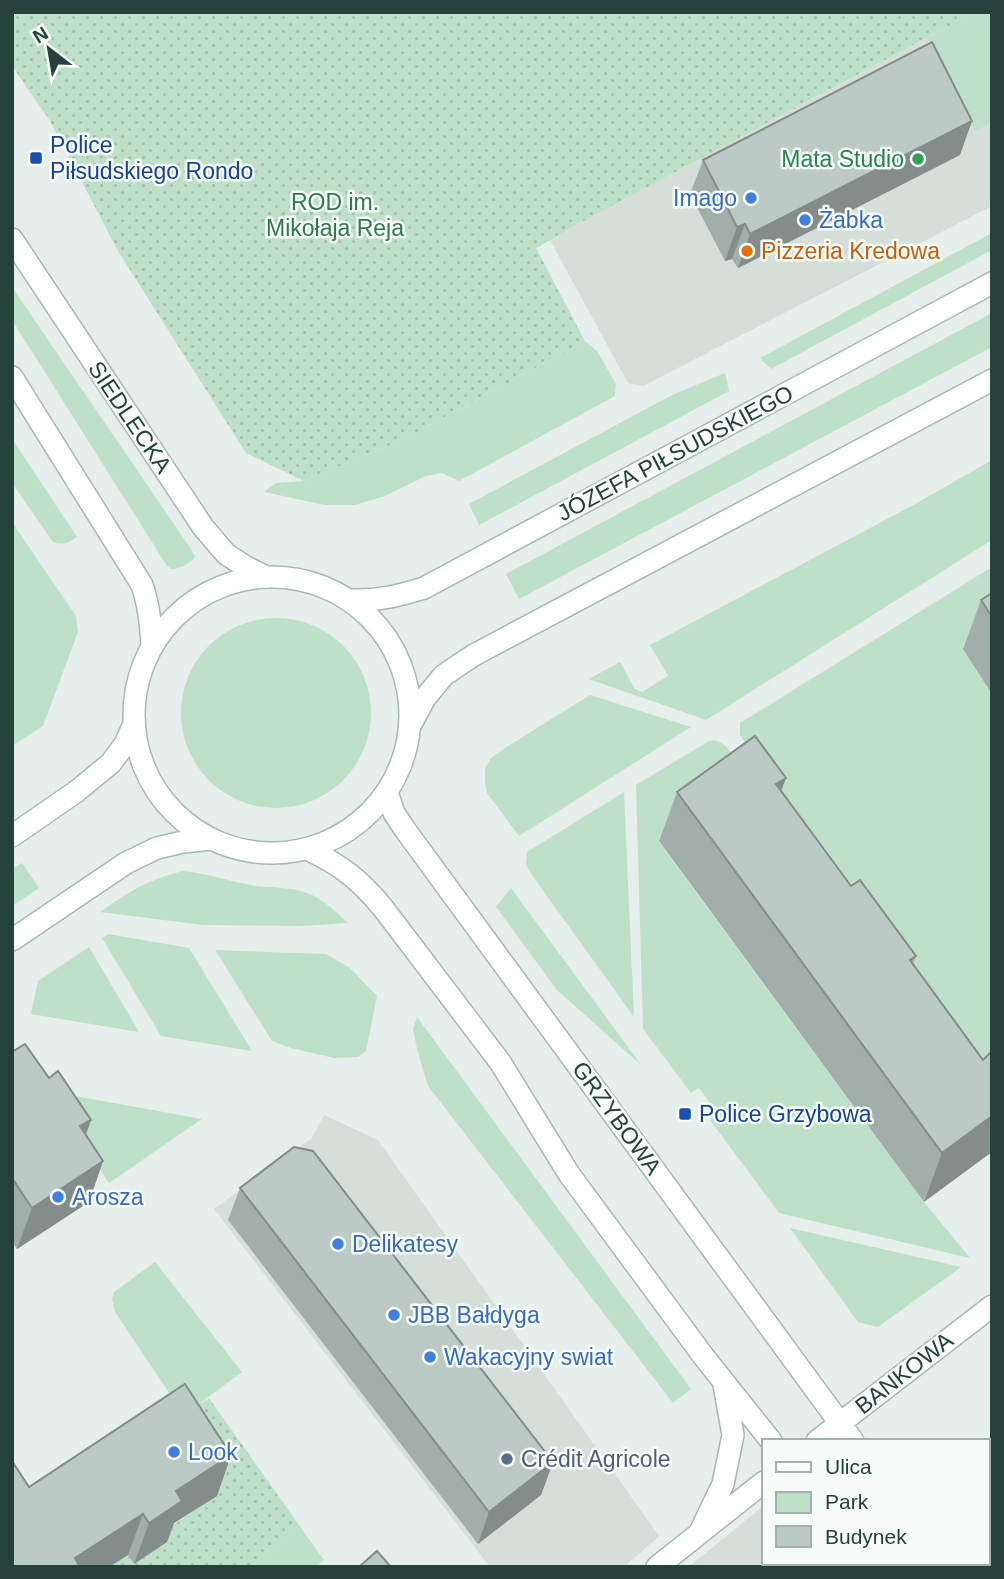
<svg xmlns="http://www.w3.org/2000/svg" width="1004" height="1579" font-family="Arial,sans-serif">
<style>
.built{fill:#d4dfda}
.green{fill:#bfe0c8}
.garden{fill:url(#garden-dots)}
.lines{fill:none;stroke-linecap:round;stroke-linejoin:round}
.street-casing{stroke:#a8b8b2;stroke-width:24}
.secondary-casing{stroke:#a4bbb3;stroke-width:24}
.street{stroke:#fff;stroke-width:21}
.secondary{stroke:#fff;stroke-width:21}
.wall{fill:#a1aea9}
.shaded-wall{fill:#838d89}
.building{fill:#bbcac4;stroke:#838d89;stroke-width:2}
.transit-dot{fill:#1a4fb4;stroke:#f7fbf9;stroke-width:2.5}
.leisure-dot{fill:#2e9e5b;stroke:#f7fbf9;stroke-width:2.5}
.shop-dot{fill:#3f7fe0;stroke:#f7fbf9;stroke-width:2.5}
.food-dot{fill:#e8710a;stroke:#f7fbf9;stroke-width:2.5}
.service-dot{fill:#5c6f8a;stroke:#f7fbf9;stroke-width:2.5}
.labels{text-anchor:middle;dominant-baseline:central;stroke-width:5;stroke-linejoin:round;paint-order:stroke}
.transit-label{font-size:23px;fill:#164399;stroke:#f7fbf9;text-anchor:start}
.leisure-label{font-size:23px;fill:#27864d;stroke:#f7fbf9;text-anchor:end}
.shop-label{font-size:23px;fill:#366cbe;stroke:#f7fbf9;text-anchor:start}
.park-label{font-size:23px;fill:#2d7a4b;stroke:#f7fbf9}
.food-label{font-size:23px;fill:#c56008;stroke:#f7fbf9;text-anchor:start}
.street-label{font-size:23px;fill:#24423a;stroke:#f7fbf9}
.service-label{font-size:23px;fill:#4e5e75;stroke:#f7fbf9;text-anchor:start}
</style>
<defs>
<pattern id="garden-dots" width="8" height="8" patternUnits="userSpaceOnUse" patternTransform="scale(1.75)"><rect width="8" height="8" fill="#bfe0c8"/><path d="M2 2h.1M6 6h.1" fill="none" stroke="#a4c1ad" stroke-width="1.8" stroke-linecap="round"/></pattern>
</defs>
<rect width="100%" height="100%" fill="#e6efeb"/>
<!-- built -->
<path class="built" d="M 975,12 L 992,12 L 992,206 L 643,386 L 628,383 L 550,240 L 580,223 Z
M 324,1115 L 378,1140 L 659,1536 L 624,1567 L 490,1567 L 214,1209 L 312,1138 Z
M 764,1505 L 764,1563 L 858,1563 L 862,1567 L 689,1567 Z"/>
<!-- green -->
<path class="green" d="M 975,12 L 992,12 L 992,122 L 975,131 L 927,38 Z
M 992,233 L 992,250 L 771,369 L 760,358 Z
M 12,287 L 191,549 L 195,557 C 190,564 181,568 172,569 L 167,566 L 12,320 Z
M 992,313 L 992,347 L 519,599 L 506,574 Z
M 585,341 L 597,351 L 616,384 L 615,396 L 459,481 L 442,473 L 426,476 L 385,496 L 355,505 L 325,505 L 264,492 L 276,483 L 304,481 L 402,440 Z
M 725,373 L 729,391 L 479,525 L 469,504 L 672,395 Z
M 12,439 L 77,537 C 68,543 63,546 53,542 L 12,483 Z
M 992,460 L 992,540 L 706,720 L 589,679 L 620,662 L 635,689 L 642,692 L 668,676 L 650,645 L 917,503 Z
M 12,522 L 76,616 L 78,632 L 43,726 L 12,746 Z
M 992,567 L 992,1079 L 740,735 L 740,723 Z
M181 713a95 95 0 1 1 190 0a95 95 0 1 1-190 0Z
M 590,695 L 691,727 L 519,836 L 487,793 L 485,782 L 485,768 L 491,758 L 508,746 Z
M 714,740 C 727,743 734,756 741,766 L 659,842 L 924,1202 L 970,1258 L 779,1213 L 710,1120 L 718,1114 L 699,1088 L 691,1093 L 643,1029 L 636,785 L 709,741 Z
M 624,792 L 634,1017 L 529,871 L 526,863 L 527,852 Z
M 22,863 L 39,888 L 12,906 L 12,869 Z
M 182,871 C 207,873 231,882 256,886 C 274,888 293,887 310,894 C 324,900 337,913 348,923 L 302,926 L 203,925 L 100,912 C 130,891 146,881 182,871 Z
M 511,888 L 642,1066 L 557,990 L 496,907 Z
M 108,934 L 189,948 L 252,1051 L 161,1036 L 102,938 Z
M 89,947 L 139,1032 L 31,1014 L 38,981 Z
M 215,950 L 326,954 L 350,968 L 377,996 L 366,1051 L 358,1057 L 334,1058 L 291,1048 L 272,1041 Z
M 417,1017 L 691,1389 L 673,1403 L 428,1086 L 417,1049 L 413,1029 Z
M 48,1091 L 202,1119 L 109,1183 Z
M 790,1228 L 961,1267 L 878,1327 L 858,1322 Z
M 155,1262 L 242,1372 L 184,1415 L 115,1312 L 112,1299 L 114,1292 Z
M 299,1525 L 324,1560 L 316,1567 L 251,1567 Z"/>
<!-- garden -->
<path class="garden" d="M 12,12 L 975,12 L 580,223 L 536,248 L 585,341 L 402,440 L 304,481 L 246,453 L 118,251 L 50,121 L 12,66 Z
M 209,1398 L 299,1525 L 251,1567 L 109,1567 L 128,1555 L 134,1564 L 167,1542 L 161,1533 L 216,1496 L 170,1425 Z"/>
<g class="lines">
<defs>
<path id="street" d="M 12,239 L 203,527 L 226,554 L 246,567 L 266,577
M 12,377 L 142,585 C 149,605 151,624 152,646
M 387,792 L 394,813 L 406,831 L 853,1441
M 309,850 C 341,865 361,881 383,908 L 500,1062 L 569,1174 L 704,1357 L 771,1441
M 817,1441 L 992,1306
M 700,1532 L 723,1484 L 733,1435 L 724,1385
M 882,1563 L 885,1567
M 942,1563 L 944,1567
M 657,1567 L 764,1482"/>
<path id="secondary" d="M134 715a138 138 0 1 1 276 0a138 138 0 1 1-276 0Z
M 350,600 C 378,601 398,596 424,588 L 992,283
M 412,722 L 425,698 L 444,675 L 474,655 L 992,380
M 12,836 L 77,791 L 111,763 L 125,744 L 134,724
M 12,940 L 126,863 L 157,848 L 183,842 L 211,839"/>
</defs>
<!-- street casing -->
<use href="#street" class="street-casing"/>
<!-- secondary casing -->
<use href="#secondary" class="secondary-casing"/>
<!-- street -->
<use href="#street" class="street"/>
<!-- secondary -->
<use href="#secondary" class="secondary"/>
</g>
<!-- wall -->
<path class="wall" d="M 960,155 L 738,268 L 732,259 L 725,261 L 690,194 L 703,160 Z
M 992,593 L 992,694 L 963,649 L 981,600 Z
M 781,791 L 851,886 L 916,956 L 913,964 L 983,1060 L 924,1202 L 659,841 L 677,792 Z
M 12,1052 L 49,1078 L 91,1120 L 86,1135 L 103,1161 L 89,1202 L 17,1249 L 12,1241 Z
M 240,1188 L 553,1462 L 541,1495 L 478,1544 L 228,1220 Z
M 231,1455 L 217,1496 L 174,1523 L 167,1542 L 134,1564 L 128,1555 L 109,1567 L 12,1567 L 29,1487 Z"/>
<!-- shaded-wall -->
<path class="shaded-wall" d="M 972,121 L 960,155 L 738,268 L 750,234 Z
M 745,224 L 732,259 L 725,261 L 737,227 Z
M 786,778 L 768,827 L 776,784 Z
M 992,1116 L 992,1152 L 924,1202 L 942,1153 Z
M 91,1120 L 76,1161 L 80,1126 Z
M 103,1161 L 89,1202 L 17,1249 L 32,1208 Z
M 231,1455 L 217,1496 L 174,1523 L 167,1542 L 134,1564 L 149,1523 L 176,1491 Z
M 553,1462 L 541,1495 L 478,1544 L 489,1512 Z
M 143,1514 L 128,1555 L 109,1567 L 72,1567 L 75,1558 Z"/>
<!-- building -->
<path class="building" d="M 932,42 L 972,121 L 750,234 L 745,224 L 737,227 L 703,160 Z
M 992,593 L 992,617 L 981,600 Z
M 755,736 L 786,778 L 776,784 L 851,886 L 860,880 L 916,956 L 910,960 L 983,1060 L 990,1053 L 992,1056 L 992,1116 L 942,1153 L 677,792 Z
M 25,1044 L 49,1078 L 58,1071 L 91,1120 L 80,1126 L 103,1161 L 32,1208 L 12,1178 L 12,1052 Z
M 294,1147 L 313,1151 L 553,1462 L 489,1512 L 240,1188 Z
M 185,1384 L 231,1455 L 176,1491 L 182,1501 L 149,1523 L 143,1514 L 75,1558 L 80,1567 L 12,1567 L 12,1461 L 29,1487 Z
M 377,1551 L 391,1567 L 359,1567 Z"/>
<!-- markers -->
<g class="transit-dot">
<rect x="29" y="151" width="14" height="14" rx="3.5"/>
<rect x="678" y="1107" width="14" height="14" rx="3.5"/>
</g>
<circle class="leisure-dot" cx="918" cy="159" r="7"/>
<g class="shop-dot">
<circle cx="751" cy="198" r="7"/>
<circle cx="805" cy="220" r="7"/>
<circle cx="58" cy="1197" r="7"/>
<circle cx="338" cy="1244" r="7"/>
<circle cx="394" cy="1315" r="7"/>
<circle cx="430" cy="1357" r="7"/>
<circle cx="174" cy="1452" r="7"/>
</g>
<circle class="food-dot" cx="747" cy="251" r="7"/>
<circle class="service-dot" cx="507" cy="1459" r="7"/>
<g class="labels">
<!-- transit labels -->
<g class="transit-label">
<text x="50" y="145">Police<tspan x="50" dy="26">Piłsudskiego Rondo</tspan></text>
<text x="699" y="1114">Police Grzybowa</text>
</g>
<!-- leisure labels -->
<g class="leisure-label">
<text x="904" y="159">Mata Studio</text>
</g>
<!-- shop labels -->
<g class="shop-label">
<text x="737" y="198" text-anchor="end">Imago</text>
<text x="819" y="220">Żabka</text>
<text x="72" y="1197">Arosza</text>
<text x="352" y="1244">Delikatesy</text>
<text x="408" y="1315">JBB Bałdyga</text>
<text x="444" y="1357">Wakacyjny swiat</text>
<text x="188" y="1452">Look</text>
</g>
<!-- park labels -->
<g class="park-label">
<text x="335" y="202">ROD im.<tspan x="335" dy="26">Mikołaja Reja</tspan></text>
</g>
<!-- food labels -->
<g class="food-label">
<text x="761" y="251">Pizzeria Kredowa</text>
</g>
<!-- street labels -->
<g class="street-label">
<text transform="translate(130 417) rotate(56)">SIEDLECKA</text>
<text transform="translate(675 453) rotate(-28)">JÓZEFA PIŁSUDSKIEGO</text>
<text transform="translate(617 1118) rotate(54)">GRZYBOWA</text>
<text transform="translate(904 1373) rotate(-38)">BANKOWA</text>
</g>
<!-- service labels -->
<g class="service-label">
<text x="521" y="1459">Crédit Agricole</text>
</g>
</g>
<!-- border -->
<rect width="1004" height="1579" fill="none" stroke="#24423a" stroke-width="28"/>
<!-- legend -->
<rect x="762" y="1439" width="228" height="126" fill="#f7fbf9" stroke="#a3b1ad" stroke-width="2"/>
<rect x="776" y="1462" width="35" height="10" fill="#ffffff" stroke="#a3b1ad" stroke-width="2"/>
<text x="825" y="1474" font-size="21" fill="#24423a">Ulica</text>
<rect x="776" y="1492" width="35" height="21" fill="#bfe0c8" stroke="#a3b1ad" stroke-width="2"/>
<text x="825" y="1509" font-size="21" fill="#24423a">Park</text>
<rect x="776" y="1526" width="35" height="21" fill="#bbcac4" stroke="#a3b1ad" stroke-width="2"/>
<text x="825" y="1544" font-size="21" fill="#24423a">Budynek</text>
<!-- north arrow -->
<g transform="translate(49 49) rotate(329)" stroke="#f7fbf9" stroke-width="5" paint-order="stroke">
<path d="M0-5L12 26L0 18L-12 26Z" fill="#24423a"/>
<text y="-10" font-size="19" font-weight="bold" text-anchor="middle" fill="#24423a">N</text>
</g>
</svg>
